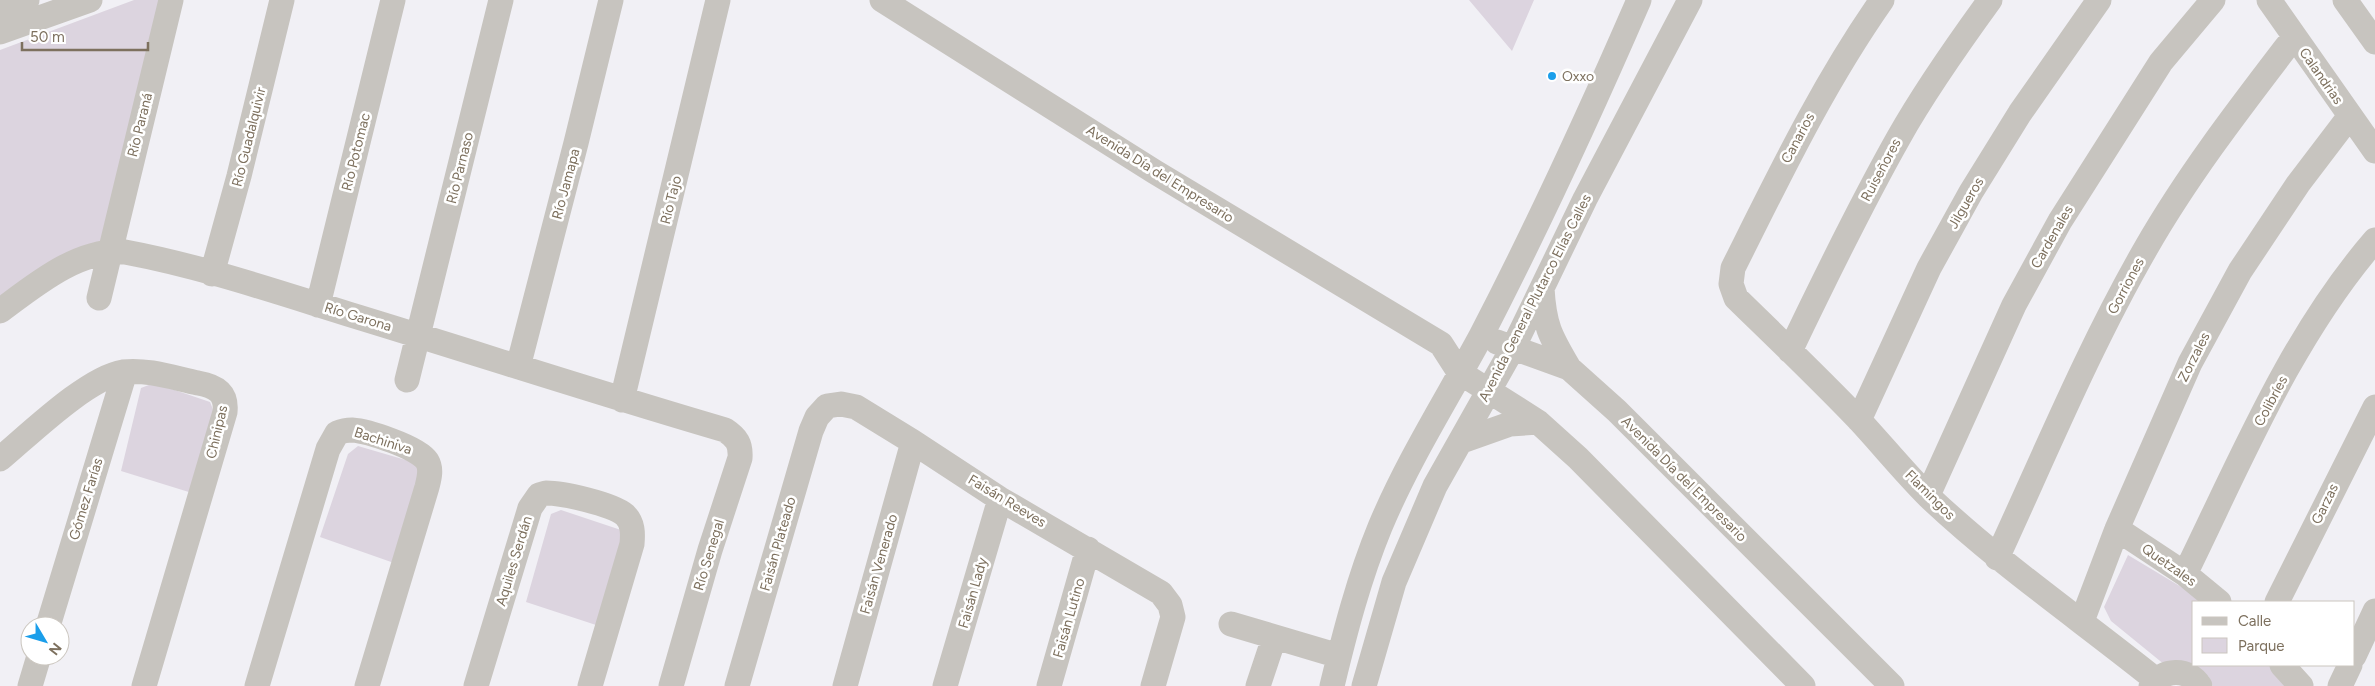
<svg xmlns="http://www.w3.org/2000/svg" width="2375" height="686" font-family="Figtree,sans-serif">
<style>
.green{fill:#dcd4df}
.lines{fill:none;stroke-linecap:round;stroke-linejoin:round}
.minor{stroke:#c7c4bf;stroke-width:25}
.poi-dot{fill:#1b9eea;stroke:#fff;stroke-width:2}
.labels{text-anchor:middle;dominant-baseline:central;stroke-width:5;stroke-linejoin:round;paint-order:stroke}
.poi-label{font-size:14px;fill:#7d705e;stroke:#fff;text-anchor:start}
.street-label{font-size:14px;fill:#7d705e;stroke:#fff}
</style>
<rect width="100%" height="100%" fill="#f1f0f5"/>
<!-- green -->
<path class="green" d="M 134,0 L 161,0 L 109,239 L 0,302 L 0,50 Z
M 1469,0 L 1534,0 L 1512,51 Z
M 154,383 L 210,402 L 216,417 L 192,493 L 121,471 L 141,388 Z
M 358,446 L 416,463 L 421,471 L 394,563 L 320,537 L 348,454 Z
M 561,510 L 621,530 L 625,538 L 596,625 L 526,602 L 551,514 Z
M 2128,555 L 2193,594 L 2203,602 L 2194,602 L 2194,665 L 2269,665 L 2287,686 L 2213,686 L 2208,676 L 2165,665 L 2111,621 L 2104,607 Z"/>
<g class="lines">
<!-- minor -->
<path class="minor" d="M 882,0 L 1155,172 L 1441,344 L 1459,372 L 1538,422 L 1578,458 L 1803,686
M 1882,0 C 1823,84 1779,176 1733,268 L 1731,284 L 1736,298 C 1778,339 1820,379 1860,421 C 1883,446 1905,473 1929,497 C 2000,564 2080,619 2156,680
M 2269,0 L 2375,151
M 2345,0 L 2375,42
M 0,10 L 27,0
M 0,32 L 90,0
M 212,274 L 239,176 L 282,0
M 1542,288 C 1544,325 1550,336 1569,368
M 99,298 L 171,0
M 318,305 L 393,0
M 0,311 C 35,285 79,248 125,252 C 200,266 274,291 348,314 C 473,352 598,393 725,430 C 737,438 741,444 740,458 L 710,550 L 671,686
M 1497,342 L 1569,368 L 1617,411 L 1892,686
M 1790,351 C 1825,278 1860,206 1899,137 C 1926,89 1958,44 1990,0
M 518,367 L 576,143 L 611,0
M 407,380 L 501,0
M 622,400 L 718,0
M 1859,420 L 1929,268 L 1971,192 L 2020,113 L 2099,0
M 1462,441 L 1510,424 L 1538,422
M 0,459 C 30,434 87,378 123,372 C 148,369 174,378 198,383 C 216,386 227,393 225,412 L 144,686
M 1928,495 L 2014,305 L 2060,221 L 2161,62 L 2213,0
M 2117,529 L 2185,574 L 2219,602
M 1997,558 C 2045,454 2089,347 2146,248 C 2189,173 2242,105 2294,37
M 2185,574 C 2241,460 2291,337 2375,240
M 2277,602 L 2375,407
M 2082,621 L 2117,529 L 2190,363 L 2240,271 L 2298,184 L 2349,117
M 1231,624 L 1339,656
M 48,626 L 125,372
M 2354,656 L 2375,611
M 2282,665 L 2301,686
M 30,686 L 39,656
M 257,686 L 328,449 L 337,433 C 342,431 346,430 352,430 C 367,431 418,447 427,461 C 432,469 429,479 427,487 L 367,686
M 476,686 L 530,508 L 539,495 L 546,493 C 563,493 612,504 625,515 C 633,523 633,533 632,544 L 590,686
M 737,686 L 811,431 L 817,417 L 827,406 L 841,404 L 856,407 L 913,442 L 1000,499 L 1161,593 L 1170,605 L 1173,617 L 1153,686
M 845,686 L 913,442
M 945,686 L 1000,499
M 1049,686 L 1088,549
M 1258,686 L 1274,638
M 1332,686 C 1345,632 1359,578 1380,527 C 1408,460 1447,399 1481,336 C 1538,226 1590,113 1639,0
M 1364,686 L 1394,582 L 1435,486 L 1514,346 L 1585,199 L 1690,0
M 2151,686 C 2164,669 2187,667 2200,686
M 2340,686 L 2350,665"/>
</g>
<!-- markers -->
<circle class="poi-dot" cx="1552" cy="76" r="5"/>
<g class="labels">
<!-- poi labels -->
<g class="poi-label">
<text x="1562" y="76">Oxxo</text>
</g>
<!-- street labels -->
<g class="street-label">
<text transform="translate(2321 76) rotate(55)">Calandrias</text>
<text transform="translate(140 125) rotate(-76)">Río Paraná</text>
<text transform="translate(249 137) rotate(-76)">Río Guadalquivir</text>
<text transform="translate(1798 138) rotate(-62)">Canarios</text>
<text transform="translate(356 152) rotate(-76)">Río Potomac</text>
<text transform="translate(460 168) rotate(-76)">Río Parnaso</text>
<text transform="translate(1881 170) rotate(-62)">Ruiseñores</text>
<text transform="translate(1160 174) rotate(32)">Avenida Día del Empresario</text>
<text transform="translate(566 184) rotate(-75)">Río Jamapa</text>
<text transform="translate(671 200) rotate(-76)">Río Tajo</text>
<text transform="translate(1966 203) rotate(-60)">Jilgueros</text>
<text transform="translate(2052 237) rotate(-60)">Cardenales</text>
<text transform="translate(2126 286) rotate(-62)">Gorriones</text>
<text transform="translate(1535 298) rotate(-63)">Avenida General Plutarco Elías Calles</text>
<text transform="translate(358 317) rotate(17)">Río Garona</text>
<text transform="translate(2194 357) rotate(-63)">Zorzales</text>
<text transform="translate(2271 401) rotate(-62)">Colibríes</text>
<text transform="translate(217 432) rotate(-77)">Chinipas</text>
<text transform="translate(383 441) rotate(18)">Bachiniva</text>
<text transform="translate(1684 479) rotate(45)">Avenida Día del Empresario</text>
<text transform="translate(1930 495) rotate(45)">Flamingos</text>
<text transform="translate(86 499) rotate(-73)">Gómez Farías</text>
<text transform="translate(1007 501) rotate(31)">Faisán Reeves</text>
<text transform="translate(2325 504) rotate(-64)">Garzas</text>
<text transform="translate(778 544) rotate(-74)">Faisán Plateado</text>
<text transform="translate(709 555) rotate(-73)">Río Senegal</text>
<text transform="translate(514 561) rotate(-73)">Aquiles Serdán</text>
<text transform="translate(879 564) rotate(-74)">Faisán Venerado</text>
<text transform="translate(2169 565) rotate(35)">Quetzales</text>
<text transform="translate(973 593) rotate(-74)">Faisán Lady</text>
<text transform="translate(1069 618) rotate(-74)">Faisán Lutino</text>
</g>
</g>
<!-- legend -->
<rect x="2192" y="601" width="162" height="65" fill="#ffffff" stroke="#cbc6bf"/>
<rect x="2202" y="617" width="25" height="8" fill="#c7c4bf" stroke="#cbc6bf"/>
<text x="2238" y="626" font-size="15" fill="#7d705e">Calle</text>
<rect x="2202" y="638" width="25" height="15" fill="#dcd4df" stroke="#cbc6bf"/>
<text x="2238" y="651" font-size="15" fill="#7d705e">Parque</text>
<!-- north arrow -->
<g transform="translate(45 641) rotate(128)"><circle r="24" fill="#ffffff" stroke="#cbc6bf"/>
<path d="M0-4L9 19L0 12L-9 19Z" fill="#1b9eea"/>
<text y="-8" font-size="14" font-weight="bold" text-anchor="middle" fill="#7d705e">N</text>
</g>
<!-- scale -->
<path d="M22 42v8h126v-8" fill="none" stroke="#7d705e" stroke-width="2.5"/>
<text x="30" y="42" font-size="15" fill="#7d705e" stroke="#ffffff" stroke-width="4" paint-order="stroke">50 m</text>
</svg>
